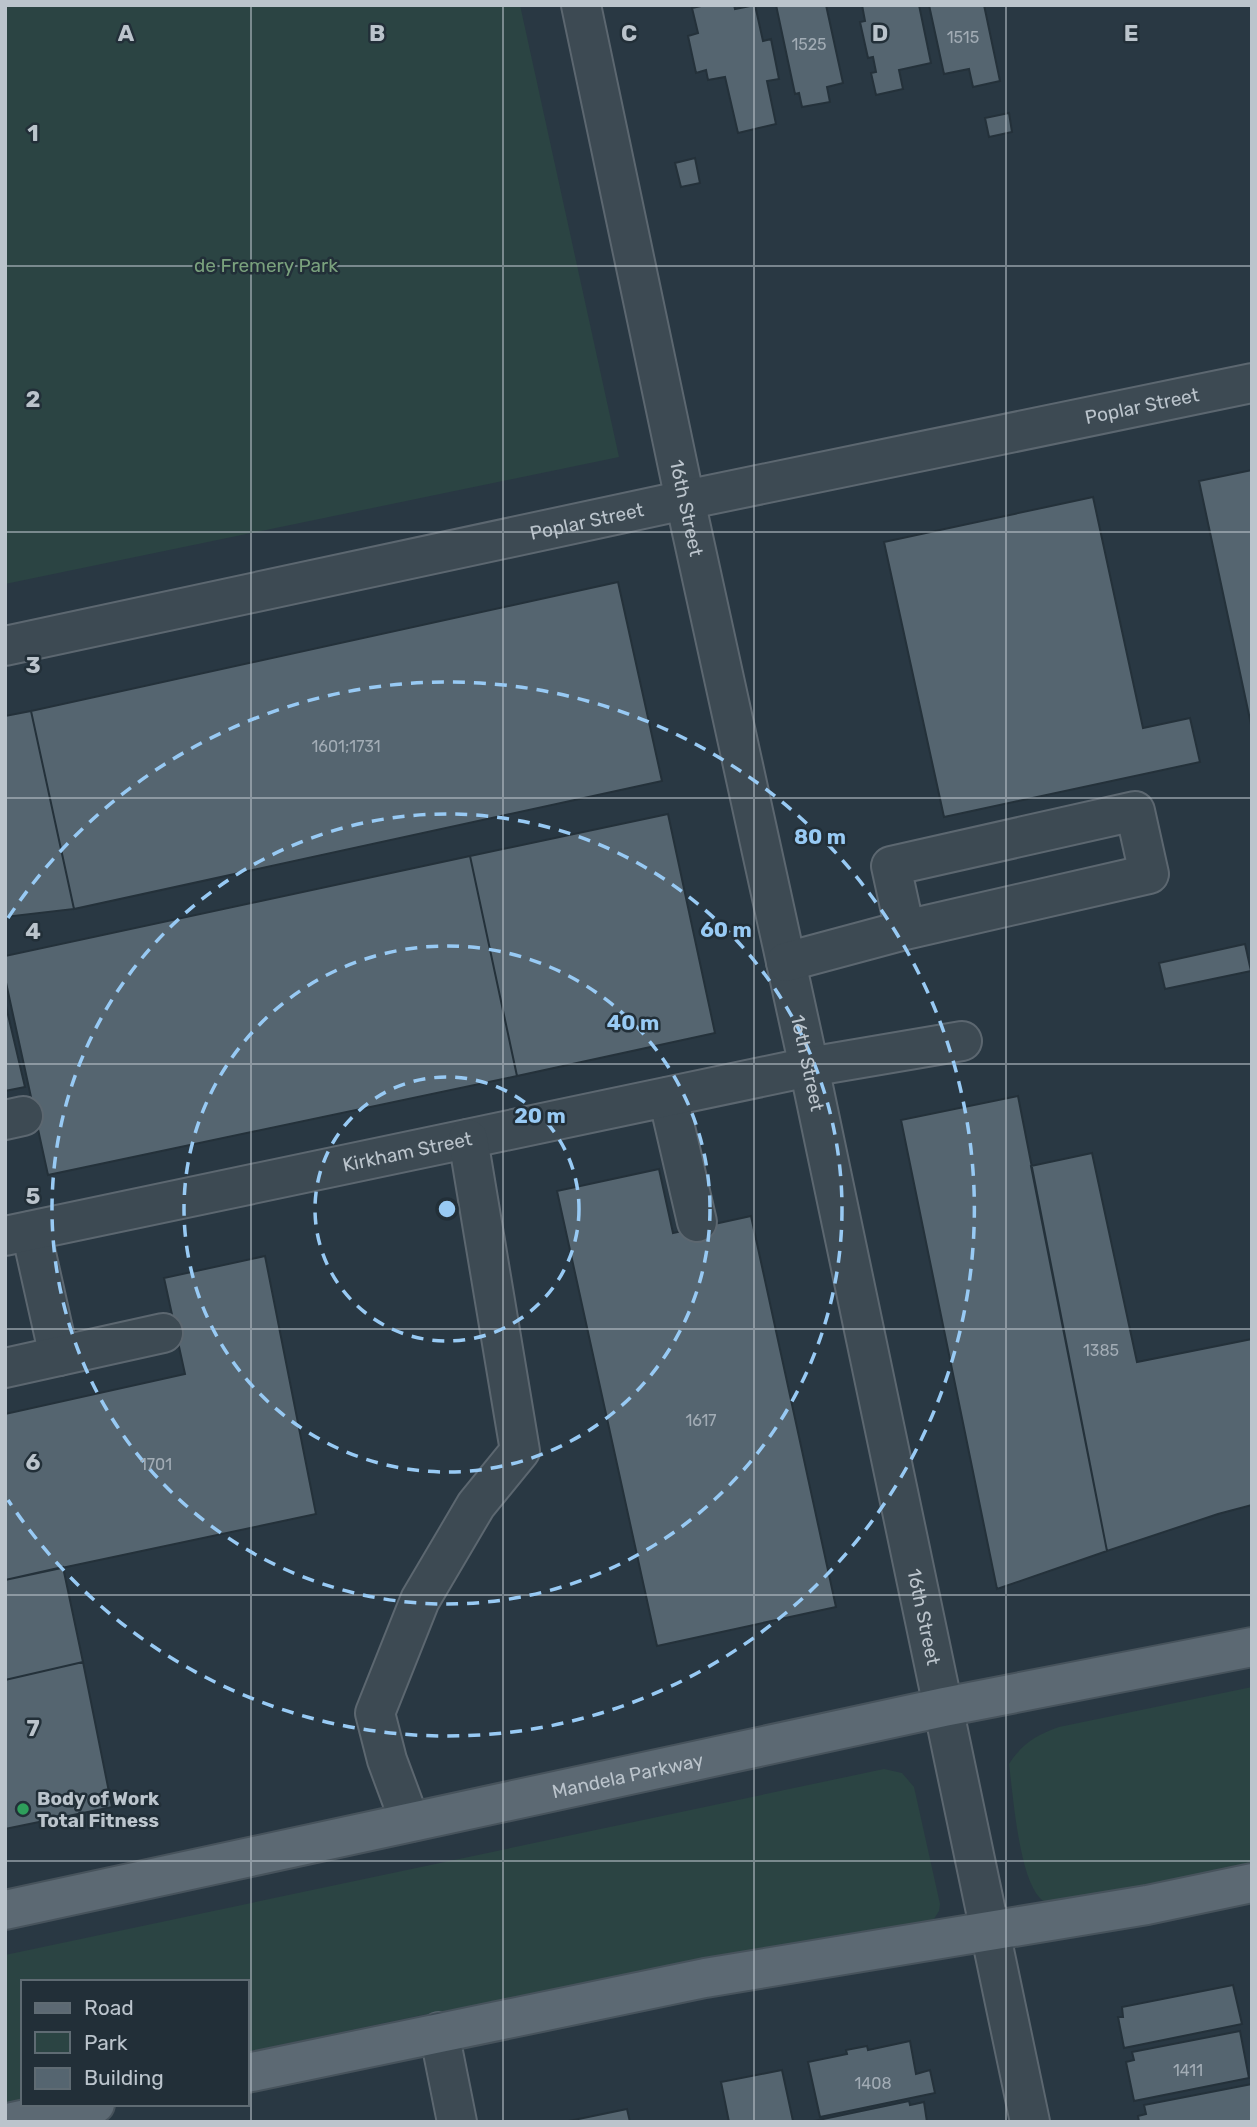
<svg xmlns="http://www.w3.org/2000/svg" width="1257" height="2127" font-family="Rubik,sans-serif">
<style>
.green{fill:#2b4443}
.building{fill:#556570;stroke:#24313a;stroke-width:2}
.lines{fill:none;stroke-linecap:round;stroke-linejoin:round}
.minor-casing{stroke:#5c6770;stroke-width:42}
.major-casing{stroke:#47535c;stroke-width:42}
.minor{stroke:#3d4a53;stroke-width:38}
.major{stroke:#5c6973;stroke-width:38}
.grid{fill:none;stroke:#bbc4cc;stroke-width:2;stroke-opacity:0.55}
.ring{fill:none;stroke:#98caf4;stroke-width:3.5;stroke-dasharray:12 9}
.leisure-dot{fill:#2e9e5b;stroke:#222f38;stroke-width:2.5}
.labels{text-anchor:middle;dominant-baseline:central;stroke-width:5;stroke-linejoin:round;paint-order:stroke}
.number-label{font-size:16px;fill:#a2acb5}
.park-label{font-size:19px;fill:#7aa17d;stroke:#222f38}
.street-label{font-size:19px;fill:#bbc4cc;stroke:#222f38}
.poi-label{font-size:19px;font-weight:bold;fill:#bbc4cc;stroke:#222f38;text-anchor:start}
.grid-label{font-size:23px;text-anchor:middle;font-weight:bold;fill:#bbc4cc;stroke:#222f38;stroke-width:5;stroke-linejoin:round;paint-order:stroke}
.centre{fill:#98caf4;stroke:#222f38;stroke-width:3.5}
.ring-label{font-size:21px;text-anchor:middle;font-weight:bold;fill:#98caf4;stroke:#222f38;stroke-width:5;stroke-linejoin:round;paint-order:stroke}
</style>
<rect width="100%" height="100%" fill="#293843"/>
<!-- green -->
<path class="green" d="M 5,5 L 520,5 L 619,457 L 5,584 Z
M 1252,1687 L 1252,1868 L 1058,1906 C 1054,1904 1046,1903 1042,1900 C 1019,1881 1013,1794 1009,1764 C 1022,1744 1036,1735 1059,1727 Z
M 884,1769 L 902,1773 L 914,1787 L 940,1904 L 939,1911 L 929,1927 L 432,2013 L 247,2052 L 247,1982 L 23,1982 L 23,2101 L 5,2104 L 5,1955 Z"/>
<!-- building -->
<path class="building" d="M 706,5 L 734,5 L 735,9 L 755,5 L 763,41 L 771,39 L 779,79 L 767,81 L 776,124 L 738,133 L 725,77 L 708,80 L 706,70 L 696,73 L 688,36 L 698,33 L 692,8 Z
M 776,5 L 826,5 L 843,83 L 827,87 L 830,102 L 802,107 L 799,93 L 795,94 Z
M 862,5 L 919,5 L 931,63 L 899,70 L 903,89 L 876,95 L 871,73 L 876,72 L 873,57 L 868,58 L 860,22 L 865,21 Z
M 929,5 L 984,5 L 1000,81 L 973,87 L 969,69 L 944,74 Z
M 1009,113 L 1012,132 L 989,137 L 985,118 Z
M 695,158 L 700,183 L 681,187 L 675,163 Z
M 1252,470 L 1252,729 L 1199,481 Z
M 1093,497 L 1143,728 L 1190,718 L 1200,762 L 944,817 L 884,542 Z
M 618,582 L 662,781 L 74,909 L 31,711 Z
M 31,711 L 74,909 L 5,917 L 5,716 Z
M 668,814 L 715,1033 L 517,1076 L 470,856 Z
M 470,856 L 517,1076 L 48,1175 L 5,978 L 5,956 Z
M 1245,944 L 1251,971 L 1165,989 L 1159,963 Z
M 5,1002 L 25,1087 L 5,1091 Z
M 1018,1096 L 1107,1551 L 997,1589 L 901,1120 Z
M 1092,1153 L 1137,1362 L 1252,1339 L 1252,1505 L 1218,1514 L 1107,1551 L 1031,1166 Z
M 659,1169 L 673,1233 L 751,1216 L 836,1607 L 657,1646 L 557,1191 Z
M 265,1256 L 316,1514 L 5,1580 L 5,1414 L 185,1374 L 164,1278 Z
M 63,1567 L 83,1662 L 5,1680 L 5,1580 Z
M 83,1662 L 112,1807 L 5,1829 L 5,1680 Z
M 1233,1985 L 1242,2024 L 1124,2048 L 1118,2017 L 1123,2017 L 1122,2007 Z
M 1240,2031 L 1249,2078 L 1134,2101 L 1126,2062 L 1134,2060 L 1132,2052 Z
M 910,2041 L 916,2074 L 930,2070 L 935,2093 L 820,2117 L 808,2062 L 847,2054 L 846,2050 L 867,2046 L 868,2050 Z
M 782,2070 L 793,2121 L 729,2122 L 721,2082 Z
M 1252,2084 L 1252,2122 L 1139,2122 L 1138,2116 L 1146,2114 L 1144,2105 Z
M 909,2101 L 910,2105 L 924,2102 L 927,2122 L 809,2122 Z
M 627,2109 L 630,2122 L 564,2122 Z"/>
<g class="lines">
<defs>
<g id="minor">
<path id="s1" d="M 581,5 L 685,500 L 809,1067 L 1030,2122"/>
<path id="s2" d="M 5,646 L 685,500 L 1252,383"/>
<path d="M 786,962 L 905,930 L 891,866 L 1135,811 L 1149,874 L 905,930"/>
<path d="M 668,1097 L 697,1222"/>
<path d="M 5,1120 L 23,1116"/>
<path d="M 31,1231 L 59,1356"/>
<path id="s3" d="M 5,1236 L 809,1067 L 962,1041"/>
<path d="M 5,1368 L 163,1333"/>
<path d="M 410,1822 L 387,1760 L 375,1713 L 420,1600 L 476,1505 L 520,1451 L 468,1139"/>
<path d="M 439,2032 L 457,2122"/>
</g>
<g id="major">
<path id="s4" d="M 5,1910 L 944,1707 L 1252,1647"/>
<path d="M 247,2073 L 705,1978 L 1147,1905 L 1252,1883"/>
<path d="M 12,2122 L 95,2104"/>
</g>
</defs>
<!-- minor casing -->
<use href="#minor" class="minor-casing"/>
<!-- major casing -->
<use href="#major" class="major-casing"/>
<!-- minor -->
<use href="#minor" class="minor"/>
<!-- major -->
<use href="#major" class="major"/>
</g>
<!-- grid -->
<path class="grid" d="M 251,5 L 251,2122M 503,5 L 503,2122M 754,5 L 754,2122M 1006,5 L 1006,2122M 5,266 L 1252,266M 5,532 L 1252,532M 5,798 L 1252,798M 5,1064 L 1252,1064M 5,1329 L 1252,1329M 5,1595 L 1252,1595M 5,1861 L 1252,1861"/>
<!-- distance rings -->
<g class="ring">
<circle cx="447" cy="1209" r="132"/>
<circle cx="447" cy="1209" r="263"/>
<circle cx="447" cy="1209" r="395"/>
<path d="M8 918A527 527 0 1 1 8 1500"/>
</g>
<!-- markers -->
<circle class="leisure-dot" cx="23" cy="1809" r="7"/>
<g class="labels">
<!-- number labels -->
<g class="number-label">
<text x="963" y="37">1515</text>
<text x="809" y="44">1525</text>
<text x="346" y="746">1601;1731</text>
<text x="1101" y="1350">1385</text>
<text x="701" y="1420">1617</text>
<text x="156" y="1464">1701</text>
<text x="1188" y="2070">1411</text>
<text x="873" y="2083">1408</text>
</g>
<!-- park labels -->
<g class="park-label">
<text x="266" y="265">de Fremery Park</text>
</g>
<!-- street labels -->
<g class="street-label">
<text stroke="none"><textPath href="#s2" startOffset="1162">Poplar Street</textPath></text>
<text stroke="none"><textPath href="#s1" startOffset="514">16th Street</textPath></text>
<text stroke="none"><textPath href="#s2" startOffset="595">Poplar Street</textPath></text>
<text stroke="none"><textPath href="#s1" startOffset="1082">16th Street</textPath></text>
<text stroke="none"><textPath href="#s3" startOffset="411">Kirkham Street</textPath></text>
<text stroke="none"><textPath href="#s1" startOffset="1648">16th Street</textPath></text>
<text stroke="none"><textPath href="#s4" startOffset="637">Mandela Parkway</textPath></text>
</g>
<!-- poi labels -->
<g class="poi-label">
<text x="37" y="1798">Body of Work<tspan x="37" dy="22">Total Fitness</tspan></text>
</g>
</g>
<g class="grid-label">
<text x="126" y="41">A</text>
<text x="377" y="41">B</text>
<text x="629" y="41">C</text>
<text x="880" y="41">D</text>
<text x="1131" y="41">E</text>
<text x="33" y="141">1</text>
<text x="33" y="407">2</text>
<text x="33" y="673">3</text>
<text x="33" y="939">4</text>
<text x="33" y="1204">5</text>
<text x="33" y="1470">6</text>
<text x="33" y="1736">7</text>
</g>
<circle cx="447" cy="1209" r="10" class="centre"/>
<g class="ring-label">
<text x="820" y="844">80 m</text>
<text x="726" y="937">60 m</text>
<text x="633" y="1030">40 m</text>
<text x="540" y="1123">20 m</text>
</g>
<!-- border -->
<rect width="1257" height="2127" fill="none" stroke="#bbc4cc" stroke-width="14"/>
<!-- legend -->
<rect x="21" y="1980" width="228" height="126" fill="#222f38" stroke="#5f6b73" stroke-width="2"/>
<rect x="35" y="2003" width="35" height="10" fill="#5c6973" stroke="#5f6b73" stroke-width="2"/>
<text x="84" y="2015" font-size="21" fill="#bbc4cc">Road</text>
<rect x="35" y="2032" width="35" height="21" fill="#2b4443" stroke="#5f6b73" stroke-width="2"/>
<text x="84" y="2050" font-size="21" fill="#bbc4cc">Park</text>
<rect x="35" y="2068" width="35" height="21" fill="#556570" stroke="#5f6b73" stroke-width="2"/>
<text x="84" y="2085" font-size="21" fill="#bbc4cc">Building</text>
</svg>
